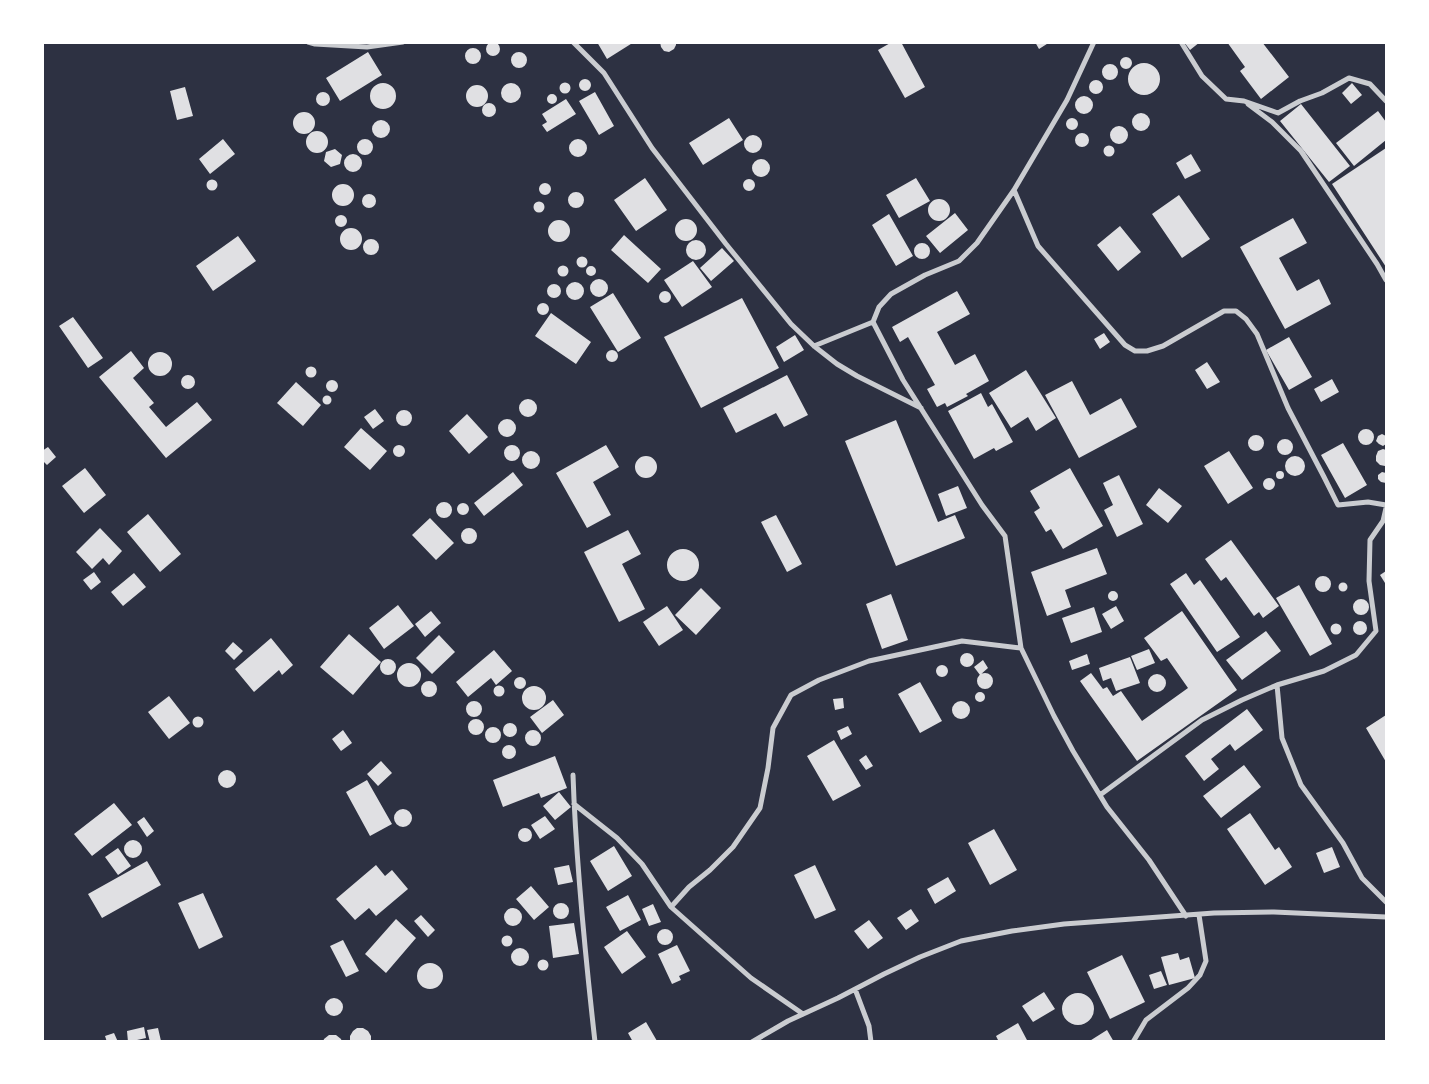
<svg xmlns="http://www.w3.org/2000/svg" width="1429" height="1084" font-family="'Roboto Serif',serif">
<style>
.building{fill:#e0e0e3}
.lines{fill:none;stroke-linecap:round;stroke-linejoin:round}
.minor{stroke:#caccd0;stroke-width:5}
</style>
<rect width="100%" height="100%" fill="#2d3142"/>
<!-- building -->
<path class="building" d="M486 49a7 7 0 1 1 14 0a7 7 0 1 1-14 0Z
M 597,42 L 634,42 L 607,59 Z
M 660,42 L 676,42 L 676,45 L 674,49 L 669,52 L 664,51 L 661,47 Z
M 892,42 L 901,42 L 925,87 L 905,98 L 878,50 Z
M 1035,42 L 1050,42 L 1039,49 Z
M 1184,42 L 1200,42 L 1190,50 Z
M 1227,42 L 1262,42 L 1289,77 L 1261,99 L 1240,71 L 1245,67 Z
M465 56a8 8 0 1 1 16 0a8 8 0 1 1-16 0Z
M511 60a8 8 0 1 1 16 0a8 8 0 1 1-16 0Z
M 368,52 L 382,75 L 340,101 L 326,78 Z
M1120 63a6 6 0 1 1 12 0a6 6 0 1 1-12 0Z
M1128 79a16 16 0 1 1 32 0a16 16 0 1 1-32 0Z
M1102 72a8 8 0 1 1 16 0a8 8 0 1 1-16 0Z
M579 85a6 6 0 1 1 12 0a6 6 0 1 1-12 0Z
M1089 87a7 7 0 1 1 14 0a7 7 0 1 1-14 0Z
M559.5 88a5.5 5.5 0 1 1 11 0a5.5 5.5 0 1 1-11 0Z
M 1352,83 L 1362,95 L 1351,104 L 1342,93 Z
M370 96a13 13 0 1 1 26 0a13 13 0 1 1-26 0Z
M501 93a10 10 0 1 1 20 0a10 10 0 1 1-20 0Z
M466 96a11 11 0 1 1 22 0a11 11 0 1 1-22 0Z
M 185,87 L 193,116 L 177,120 L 170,91 Z
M 595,92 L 614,126 L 599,135 L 579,101 Z
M316 99a7 7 0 1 1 14 0a7 7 0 1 1-14 0Z
M547 99a5 5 0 1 1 10 0a5 5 0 1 1-10 0Z
M1075 105a9 9 0 1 1 18 0a9 9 0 1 1-18 0Z
M 566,99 L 576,114 L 547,132 L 542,125 L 547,122 L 542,114 Z
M482 110a7 7 0 1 1 14 0a7 7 0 1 1-14 0Z
M 1301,104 L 1350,166 L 1329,182 L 1280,121 Z
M 1378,111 L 1386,122 L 1386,140 L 1354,166 L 1336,143 Z
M293 123a11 11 0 1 1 22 0a11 11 0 1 1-22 0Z
M1132 122a9 9 0 1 1 18 0a9 9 0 1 1-18 0Z
M1066 124a6 6 0 1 1 12 0a6 6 0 1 1-12 0Z
M 729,118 L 743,140 L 703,165 L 689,143 Z
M372 129a9 9 0 1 1 18 0a9 9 0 1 1-18 0Z
M1110 135a9 9 0 1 1 18 0a9 9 0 1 1-18 0Z
M306 142a11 11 0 1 1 22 0a11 11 0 1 1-22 0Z
M1075 140a7 7 0 1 1 14 0a7 7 0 1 1-14 0Z
M744 144a9 9 0 1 1 18 0a9 9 0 1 1-18 0Z
M357 147a8 8 0 1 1 16 0a8 8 0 1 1-16 0Z
M 223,139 L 235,154 L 210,174 L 199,159 Z
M569 148a9 9 0 1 1 18 0a9 9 0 1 1-18 0Z
M1103.5 151a5.5 5.5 0 1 1 11 0a5.5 5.5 0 1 1-11 0Z
M 1386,148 L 1386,267 L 1332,184 Z
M 335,149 L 342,155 L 340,164 L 331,167 L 324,161 L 326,152 Z
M344 163a9 9 0 1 1 18 0a9 9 0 1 1-18 0Z
M 1191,154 L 1201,171 L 1185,179 L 1176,163 Z
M752 168a9 9 0 1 1 18 0a9 9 0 1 1-18 0Z
M 645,178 L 667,210 L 636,231 L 614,200 Z
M 916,178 L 930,201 L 899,218 L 886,195 Z
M743 185a6 6 0 1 1 12 0a6 6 0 1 1-12 0Z
M206.5 185a5.5 5.5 0 1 1 11 0a5.5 5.5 0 1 1-11 0Z
M539 189a6 6 0 1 1 12 0a6 6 0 1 1-12 0Z
M332 195a11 11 0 1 1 22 0a11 11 0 1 1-22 0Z
M568 200a8 8 0 1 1 16 0a8 8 0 1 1-16 0Z
M362 201a7 7 0 1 1 14 0a7 7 0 1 1-14 0Z
M 1179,195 L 1210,239 L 1182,258 L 1152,214 Z
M928 210a11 11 0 1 1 22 0a11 11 0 1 1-22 0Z
M533.5 207a5.5 5.5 0 1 1 11 0a5.5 5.5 0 1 1-11 0Z
M 955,213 L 968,230 L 940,253 L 926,236 Z
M 889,214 L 913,256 L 896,266 L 872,225 Z
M335 221a6 6 0 1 1 12 0a6 6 0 1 1-12 0Z
M 1293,218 L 1307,243 L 1279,258 L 1297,291 L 1319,279 L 1331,304 L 1285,329 L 1240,247 Z
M675 230a11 11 0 1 1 22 0a11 11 0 1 1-22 0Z
M548 231a11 11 0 1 1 22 0a11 11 0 1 1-22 0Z
M 1120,226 L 1141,252 L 1118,271 L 1097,245 Z
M340 239a11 11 0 1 1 22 0a11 11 0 1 1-22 0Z
M 624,235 L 661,269 L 648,283 L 611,250 Z
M 238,236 L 256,261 L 213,291 L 196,266 Z
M363 247a8 8 0 1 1 16 0a8 8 0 1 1-16 0Z
M686 250a10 10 0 1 1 20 0a10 10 0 1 1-20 0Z
M914 251a8 8 0 1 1 16 0a8 8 0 1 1-16 0Z
M 722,248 L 734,261 L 711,281 L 700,268 Z
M576.5 262a5.5 5.5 0 1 1 11 0a5.5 5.5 0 1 1-11 0Z
M 693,261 L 712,287 L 682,307 L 664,280 Z
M557.5 271a5.5 5.5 0 1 1 11 0a5.5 5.5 0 1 1-11 0Z
M586 271a5 5 0 1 1 10 0a5 5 0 1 1-10 0Z
M590 288a9 9 0 1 1 18 0a9 9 0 1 1-18 0Z
M566 291a9 9 0 1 1 18 0a9 9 0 1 1-18 0Z
M547 291a7 7 0 1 1 14 0a7 7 0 1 1-14 0Z
M659 297a6 6 0 1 1 12 0a6 6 0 1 1-12 0Z
M 957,291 L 970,314 L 937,332 L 955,365 L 975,354 L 989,381 L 966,394 L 968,396 L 947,407 L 945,403 L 937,407 L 927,389 L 935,385 L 908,337 L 900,342 L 892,327 Z
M 613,293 L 641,338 L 618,352 L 590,307 Z
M 742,298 L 779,368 L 701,408 L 664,337 Z
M537 309a6 6 0 1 1 12 0a6 6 0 1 1-12 0Z
M 551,313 L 591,342 L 576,364 L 535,336 Z
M 73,317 L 103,358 L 88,368 L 59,326 Z
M 1104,333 L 1110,342 L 1100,349 L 1094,339 Z
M 795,335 L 804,350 L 784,362 L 776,347 Z
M 1289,337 L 1312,377 L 1289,390 L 1266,350 Z
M606 356a6 6 0 1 1 12 0a6 6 0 1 1-12 0Z
M 131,351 L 144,368 L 133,378 L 154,403 L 149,407 L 166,427 L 197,402 L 212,420 L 166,458 L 99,377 Z
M148 364a12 12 0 1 1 24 0a12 12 0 1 1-24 0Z
M 1207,362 L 1220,382 L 1207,389 L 1195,370 Z
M305.5 372a5.5 5.5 0 1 1 11 0a5.5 5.5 0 1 1-11 0Z
M 1026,370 L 1056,418 L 1036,431 L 1028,417 L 1011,428 L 989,393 Z
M181 382a7 7 0 1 1 14 0a7 7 0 1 1-14 0Z
M 787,375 L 808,415 L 784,427 L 776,413 L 736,433 L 723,408 Z
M 1332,379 L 1339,392 L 1321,402 L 1314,389 Z
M326 386a6 6 0 1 1 12 0a6 6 0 1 1-12 0Z
M 1072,381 L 1090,415 L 1121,398 L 1137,427 L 1079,458 L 1045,395 Z
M 296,382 L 321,405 L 303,426 L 277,403 Z
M 981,393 L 988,407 L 992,404 L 1013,442 L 996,451 L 994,448 L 974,459 L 948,411 Z
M322.5 400a4.5 4.5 0 1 1 9 0a4.5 4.5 0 1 1-9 0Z
M519 408a9 9 0 1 1 18 0a9 9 0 1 1-18 0Z
M 375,409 L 384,421 L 373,429 L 364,417 Z
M396 418a8 8 0 1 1 16 0a8 8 0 1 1-16 0Z
M 467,414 L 488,437 L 469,454 L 449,431 Z
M498 428a9 9 0 1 1 18 0a9 9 0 1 1-18 0Z
M 896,420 L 938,522 L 955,515 L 965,538 L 896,566 L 845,441 Z
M 361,428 L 387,451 L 370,470 L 344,447 Z
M1358 437a8 8 0 1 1 16 0a8 8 0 1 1-16 0Z
M 1382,434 L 1386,436 L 1386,444 L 1383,446 L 1379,444 L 1376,441 L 1378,436 Z
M1248 443a8 8 0 1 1 16 0a8 8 0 1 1-16 0Z
M1277 447a8 8 0 1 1 16 0a8 8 0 1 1-16 0Z
M 1343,443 L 1367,485 L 1345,498 L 1321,455 Z
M393 451a6 6 0 1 1 12 0a6 6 0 1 1-12 0Z
M504 453a8 8 0 1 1 16 0a8 8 0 1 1-16 0Z
M 606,445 L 619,467 L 593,482 L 611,515 L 587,528 L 556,473 Z
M 48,447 L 56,457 L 47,465 L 42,460 L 42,451 Z
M 1383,449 L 1386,450 L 1386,466 L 1385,466 L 1380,465 L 1376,461 L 1376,456 L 1378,451 Z
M522 460a9 9 0 1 1 18 0a9 9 0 1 1-18 0Z
M 1229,451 L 1253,488 L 1228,504 L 1204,466 Z
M635 467a11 11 0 1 1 22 0a11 11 0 1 1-22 0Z
M1285 466a10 10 0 1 1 20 0a10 10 0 1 1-20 0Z
M 85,468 L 106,495 L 84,513 L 62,486 Z
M 1070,468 L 1103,526 L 1063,549 L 1051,529 L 1046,532 L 1034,512 L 1040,508 L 1030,491 Z
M1276 475a4 4 0 1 1 8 0a4 4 0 1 1-8 0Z
M 513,472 L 523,485 L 484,516 L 474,503 Z
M 1382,472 L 1386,473 L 1386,483 L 1381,482 L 1378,479 L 1378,475 Z
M 1119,475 L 1143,524 L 1117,537 L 1104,510 L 1113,505 L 1103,483 Z
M1263 484a6 6 0 1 1 12 0a6 6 0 1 1-12 0Z
M 958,486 L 967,508 L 946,516 L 938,494 Z
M 1159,488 L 1182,506 L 1168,523 L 1146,505 Z
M436 510a8 8 0 1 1 16 0a8 8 0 1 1-16 0Z
M457 509a6 6 0 1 1 12 0a6 6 0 1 1-12 0Z
M 148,514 L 181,554 L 160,572 L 127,532 Z
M 776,515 L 802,564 L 787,572 L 761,522 Z
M 430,518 L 454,543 L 436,560 L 412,535 Z
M 100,528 L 122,551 L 109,565 L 103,558 L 92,569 L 76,552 Z
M461 536a8 8 0 1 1 16 0a8 8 0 1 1-16 0Z
M 628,530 L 641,554 L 622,564 L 645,609 L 619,622 L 584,552 Z
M 1231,540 L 1279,606 L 1263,618 L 1259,612 L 1254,616 L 1226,577 L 1221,581 L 1205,559 Z
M 1097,548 L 1107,574 L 1065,590 L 1071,607 L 1047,616 L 1031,572 Z
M667 565a16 16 0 1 1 32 0a16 16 0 1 1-32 0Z
M 1386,571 L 1386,582 L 1385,583 L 1380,575 Z
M 94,572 L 101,582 L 91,590 L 83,580 Z
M 134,573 L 146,587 L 123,606 L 111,592 Z
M 1186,573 L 1194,585 L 1200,580 L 1240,637 L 1217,652 L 1170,584 Z
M1315 584a8 8 0 1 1 16 0a8 8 0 1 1-16 0Z
M1338.5 587a4.5 4.5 0 1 1 9 0a4.5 4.5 0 1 1-9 0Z
M 1299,585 L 1332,644 L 1310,656 L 1276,598 Z
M 701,588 L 721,608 L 696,635 L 675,615 Z
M1108 596a5 5 0 1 1 10 0a5 5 0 1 1-10 0Z
M 891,594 L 908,640 L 882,649 L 866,604 Z
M1353 607a8 8 0 1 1 16 0a8 8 0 1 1-16 0Z
M 398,605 L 414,626 L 384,649 L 369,628 Z
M 667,606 L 683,630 L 659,646 L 643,622 Z
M 1116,606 L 1124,621 L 1111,629 L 1102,614 Z
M 1094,607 L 1102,632 L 1071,643 L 1062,618 Z
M 431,611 L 441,623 L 425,637 L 415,624 Z
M 1182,611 L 1237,690 L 1137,761 L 1080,681 L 1091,673 L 1103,689 L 1107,687 L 1113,696 L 1121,691 L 1142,721 L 1188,688 L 1167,658 L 1161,661 L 1144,638 Z
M1353 628a7 7 0 1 1 14 0a7 7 0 1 1-14 0Z
M1330.5 629a5.5 5.5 0 1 1 11 0a5.5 5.5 0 1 1-11 0Z
M 1266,631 L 1281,651 L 1242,680 L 1226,660 Z
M 349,634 L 381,662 L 353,695 L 320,667 Z
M 439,635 L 455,652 L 432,674 L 416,658 Z
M 271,638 L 293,665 L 282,675 L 279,670 L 254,692 L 235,669 Z
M 233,642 L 243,651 L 234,660 L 225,651 Z
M 1149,649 L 1155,663 L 1137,670 L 1131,656 Z
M 494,650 L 512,671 L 496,685 L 491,678 L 468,697 L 456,682 Z
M960 660a7 7 0 1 1 14 0a7 7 0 1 1-14 0Z
M 1087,654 L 1090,664 L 1072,670 L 1069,661 Z
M 1130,657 L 1140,683 L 1116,691 L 1111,678 L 1103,681 L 1099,668 Z
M380 667a8 8 0 1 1 16 0a8 8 0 1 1-16 0Z
M 983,660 L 988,668 L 980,675 L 974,667 Z
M397 675a12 12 0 1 1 24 0a12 12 0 1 1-24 0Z
M936 671a6 6 0 1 1 12 0a6 6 0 1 1-12 0Z
M977 681a8 8 0 1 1 16 0a8 8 0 1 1-16 0Z
M1148 683a9 9 0 1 1 18 0a9 9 0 1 1-18 0Z
M514 683a6 6 0 1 1 12 0a6 6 0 1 1-12 0Z
M421 689a8 8 0 1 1 16 0a8 8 0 1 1-16 0Z
M 920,682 L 942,721 L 920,733 L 898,694 Z
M493.5 691a5.5 5.5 0 1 1 11 0a5.5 5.5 0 1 1-11 0Z
M522 698a12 12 0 1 1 24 0a12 12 0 1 1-24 0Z
M975 697a5 5 0 1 1 10 0a5 5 0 1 1-10 0Z
M 169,696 L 190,723 L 169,739 L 148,712 Z
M 843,698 L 844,708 L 835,710 L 833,699 Z
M 553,700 L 564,715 L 542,733 L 530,717 Z
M466 709a8 8 0 1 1 16 0a8 8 0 1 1-16 0Z
M952 710a9 9 0 1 1 18 0a9 9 0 1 1-18 0Z
M 1247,709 L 1263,730 L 1235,751 L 1230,744 L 1211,759 L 1219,769 L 1204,781 L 1185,756 Z
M 1386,715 L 1386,762 L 1366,728 Z
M192.5 722a5.5 5.5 0 1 1 11 0a5.5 5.5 0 1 1-11 0Z
M468 727a8 8 0 1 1 16 0a8 8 0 1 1-16 0Z
M503 730a7 7 0 1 1 14 0a7 7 0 1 1-14 0Z
M 848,726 L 852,734 L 841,740 L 837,731 Z
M485 735a8 8 0 1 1 16 0a8 8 0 1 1-16 0Z
M 343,730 L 352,743 L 341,751 L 332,739 Z
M525 738a8 8 0 1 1 16 0a8 8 0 1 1-16 0Z
M 834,740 L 861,786 L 833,801 L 807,756 Z
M502 752a7 7 0 1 1 14 0a7 7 0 1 1-14 0Z
M 866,755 L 873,766 L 866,770 L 859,760 Z
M 555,756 L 567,788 L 541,798 L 539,793 L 503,807 L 493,780 Z
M 381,761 L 392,773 L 378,786 L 367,774 Z
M 1244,765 L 1261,787 L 1221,818 L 1203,796 Z
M218 779a9 9 0 1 1 18 0a9 9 0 1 1-18 0Z
M 367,780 L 392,824 L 370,836 L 346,792 Z
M 559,792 L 571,807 L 555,820 L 543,806 Z
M 114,803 L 132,825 L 92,856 L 74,834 Z
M394 818a9 9 0 1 1 18 0a9 9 0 1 1-18 0Z
M 1250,813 L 1275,850 L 1279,847 L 1292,867 L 1265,885 L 1227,829 Z
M 545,816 L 555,829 L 540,839 L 531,825 Z
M 144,817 L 154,831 L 147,837 L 137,822 Z
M518 835a7 7 0 1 1 14 0a7 7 0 1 1-14 0Z
M 994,829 L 1017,870 L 990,885 L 968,843 Z
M124 849a9 9 0 1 1 18 0a9 9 0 1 1-18 0Z
M 614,846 L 632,876 L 608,891 L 590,861 Z
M 1332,847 L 1340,867 L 1324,873 L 1316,853 Z
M 118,848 L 131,866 L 118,875 L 105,857 Z
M 147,861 L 161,885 L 102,918 L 88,894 Z
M 376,865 L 385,876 L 392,870 L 408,889 L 376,916 L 369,908 L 355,920 L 336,899 Z
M 569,865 L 573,882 L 558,885 L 554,868 Z
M 815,865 L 836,910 L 815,919 L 794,875 Z
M 948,877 L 956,891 L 935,904 L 927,889 Z
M 531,886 L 549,907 L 534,920 L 516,899 Z
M 203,893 L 223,937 L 199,949 L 178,903 Z
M 628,895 L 641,920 L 620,931 L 606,907 Z
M553 911a8 8 0 1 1 16 0a8 8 0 1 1-16 0Z
M 653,904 L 661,922 L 649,926 L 642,909 Z
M504 917a9 9 0 1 1 18 0a9 9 0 1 1-18 0Z
M 911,909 L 919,921 L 906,930 L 897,918 Z
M 421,915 L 435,930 L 428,937 L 414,921 Z
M 396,919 L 416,938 L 386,973 L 365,954 Z
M 869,920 L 883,938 L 868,949 L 854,931 Z
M 574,923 L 579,954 L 553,958 L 549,926 Z
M657 937a8 8 0 1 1 16 0a8 8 0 1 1-16 0Z
M 627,931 L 646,957 L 622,974 L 604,947 Z
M501.5 941a5.5 5.5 0 1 1 11 0a5.5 5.5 0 1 1-11 0Z
M 343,940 L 359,971 L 346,977 L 330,946 Z
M 677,945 L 690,971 L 679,976 L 681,980 L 672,984 L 658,954 Z
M511 957a9 9 0 1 1 18 0a9 9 0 1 1-18 0Z
M 1178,953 L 1180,960 L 1189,957 L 1195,978 L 1169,985 L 1161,957 Z
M 1122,955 L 1145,1002 L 1110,1019 L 1087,972 Z
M537.5 965a5.5 5.5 0 1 1 11 0a5.5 5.5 0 1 1-11 0Z
M417 976a13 13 0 1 1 26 0a13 13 0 1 1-26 0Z
M 1161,971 L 1167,985 L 1154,989 L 1149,975 Z
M 1044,992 L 1055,1009 L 1033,1022 L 1022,1006 Z
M1062 1009a16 16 0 1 1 32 0a16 16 0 1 1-32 0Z
M325 1007a9 9 0 1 1 18 0a9 9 0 1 1-18 0Z
M 646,1022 L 657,1041 L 633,1042 L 628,1033 Z
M 1018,1023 L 1028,1042 L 999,1042 L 996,1036 Z
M 144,1027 L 146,1038 L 128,1042 L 127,1031 Z
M 158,1028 L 161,1041 L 150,1042 L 147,1030 Z
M 357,1028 L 363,1028 L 368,1031 L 371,1036 L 371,1042 L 350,1042 L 350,1036 L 353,1031 Z
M 1107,1030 L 1114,1042 L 1088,1042 Z
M 114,1033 L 118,1042 L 107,1042 L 105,1036 Z
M 329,1035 L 336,1035 L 341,1039 L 342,1042 L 323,1042 L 324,1039 Z"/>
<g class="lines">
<!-- minor -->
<path class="minor" d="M 308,42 L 315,44 L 367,47 L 403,42
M 573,42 L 604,73 L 652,148 L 726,244 L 791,324 L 814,346 L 837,364 L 857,376 L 921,408
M 1094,42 L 1067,100 L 1014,190 L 977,243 L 959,261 L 925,275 L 891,294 L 879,307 L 873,322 L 903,380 L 982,505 L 1005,536 L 1021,648 L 1054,716 L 1073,751 L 1107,807 L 1149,860 L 1186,916
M 1181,42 L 1202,76 L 1226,99 L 1244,101 L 1278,113 L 1300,101 L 1322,93 L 1349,78 L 1370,84 L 1386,101
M 1248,104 L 1272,122 L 1301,151 L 1377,264 L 1386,280
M 1014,190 L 1038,246 L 1125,345 L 1135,351 L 1147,351 L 1163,346 L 1224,311 L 1236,311 L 1246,319 L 1257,334 L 1288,408 L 1324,477 L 1338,505 L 1368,502 L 1386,505
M 814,346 L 873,322
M 1277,685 L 1282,738 L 1301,785 L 1343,843 L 1362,878 L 1386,902
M 573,775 C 576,864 585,953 595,1042
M 1100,795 L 1202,720 L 1242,700 L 1277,685 L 1324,671 L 1356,655 L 1376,631 L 1369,581 L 1370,540 L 1383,521 L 1386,508
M 574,804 L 617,838 L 642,864 L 671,907 L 751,978 L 803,1014
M 671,907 L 689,887 L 710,870 L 733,847 L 760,808 L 768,768 L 773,728 L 791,695 L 819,680 L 869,661 L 962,641 L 1021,648
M 855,989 L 869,1026 L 871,1042
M 752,1042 L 788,1021 L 838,998 L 884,974 L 920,957 L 961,941 L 1012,931 L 1064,924 L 1214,913 L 1274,912 L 1386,917
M 1133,1042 L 1146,1020 L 1188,988 L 1200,975 L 1206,961 L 1199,915"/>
</g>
<!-- border -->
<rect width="1429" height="1084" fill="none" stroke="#ffffff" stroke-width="88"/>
</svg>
